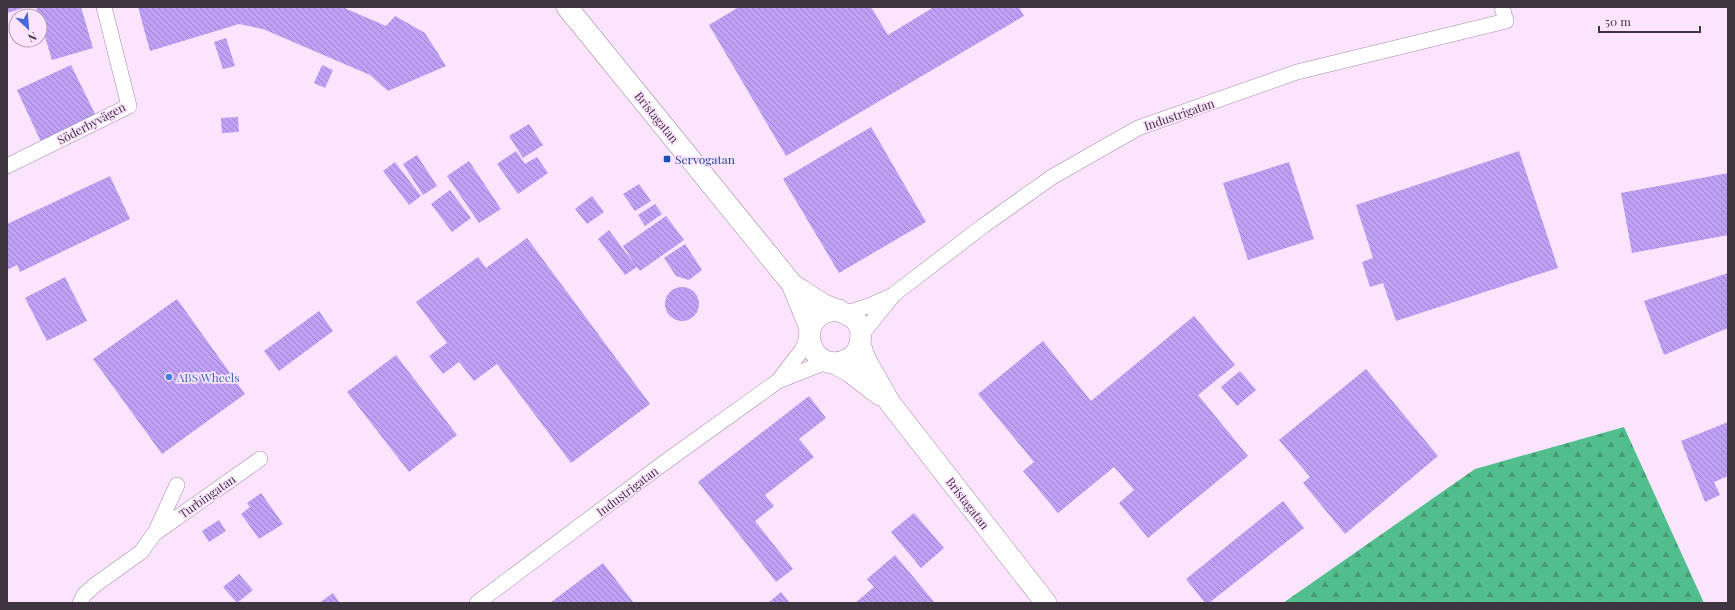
<svg xmlns="http://www.w3.org/2000/svg" width="1735" height="610" font-family="'Playfair Display',serif">
<style>
.forest{fill:url(#forest-firs)}
.building{fill:url(#building-back-hatch)}
.lines{fill:none;stroke-linecap:round;stroke-linejoin:round}
.street-casing{stroke:#a28ca4;stroke-width:16}
.secondary-casing{stroke:#a28ca4;stroke-width:22}
.street{stroke:#fff;stroke-width:15}
.secondary{stroke:#fff;stroke-width:21}
.transit-dot{fill:#1a4fb4;stroke:#fce4fe;stroke-width:1.5}
.shop-dot{fill:#3f7fe0;stroke:#fce4fe;stroke-width:1.5}
.labels{text-anchor:middle;dominant-baseline:central;stroke-width:3.5;stroke-linejoin:round;paint-order:stroke}
.street-label{font-size:12px;fill:#3f3540;stroke:#fce4fe}
.transit-label{font-size:12px;fill:#164399;stroke:#fce4fe;text-anchor:start}
.shop-label{font-size:12px;fill:#366cbe;stroke:#fce4fe;text-anchor:start}
</style>
<defs>
<pattern id="forest-firs" width="22" height="20" patternUnits="userSpaceOnUse"><rect width="22" height="20" fill="#52be8e"/><path d="M5 1l3.5 6h-7zM16 11l3.5 6h-7z" fill="#459b75"/></pattern>
<pattern id="building-back-hatch" width="6" height="6" patternUnits="userSpaceOnUse"><rect width="6" height="6" fill="#bea0f5"/><path d="M-1 5l2 2M0 0l6 6M5-1l2 2" fill="none" stroke="#9c83c8"/></pattern>
</defs>
<rect width="100%" height="100%" fill="#fce4fe"/>
<!-- forest -->
<path class="forest" d="M 1624,427 L 1704,603 L 1283,603 L 1475,469 Z"/>
<!-- building -->
<path class="building" d="M 7,7 L 27,7 L 7,13 Z
M 36,7 L 81,7 L 93,48 L 52,60 Z
M 138,7 L 342,7 L 386,26 L 395,16 L 425,33 L 446,66 L 388,91 L 370,75 L 263,29 L 239,24 L 150,51 Z
M 739,7 L 871,7 L 888,35 L 934,7 L 1019,7 L 1024,16 L 786,156 L 709,25 Z
M 226,38 L 235,66 L 223,69 L 214,42 Z
M 71,65 L 96,116 L 41,142 L 17,90 Z
M 322,65 L 333,70 L 325,88 L 314,83 Z
M 238,117 L 239,132 L 222,133 L 221,118 Z
M 529,124 L 543,145 L 523,158 L 509,136 Z
M 871,127 L 926,222 L 839,273 L 783,179 Z
M 516,151 L 525,164 L 537,157 L 548,173 L 518,194 L 497,164 Z
M 1519,151 L 1558,268 L 1396,321 L 1383,283 L 1370,287 L 1362,262 L 1373,258 L 1356,205 Z
M 417,155 L 437,186 L 423,195 L 403,164 Z
M 469,161 L 501,209 L 479,223 L 447,176 Z
M 395,162 L 421,196 L 409,205 L 383,171 Z
M 1289,162 L 1314,239 L 1248,260 L 1223,183 Z
M 1728,173 L 1728,235 L 1632,253 L 1621,193 Z
M 110,176 L 130,219 L 20,272 L 17,265 L 7,270 L 7,224 Z
M 639,184 L 651,201 L 635,211 L 623,194 Z
M 450,190 L 471,218 L 452,232 L 431,204 Z
M 592,196 L 604,212 L 587,224 L 575,209 Z
M 655,204 L 662,214 L 645,226 L 638,215 Z
M 666,216 L 684,240 L 640,271 L 637,267 L 625,275 L 598,239 L 609,230 L 635,265 L 623,246 Z
M 527,238 L 650,404 L 571,463 L 497,364 L 474,381 L 459,362 L 443,374 L 429,356 L 447,343 L 416,302 L 478,257 L 486,268 Z
M 685,244 L 702,270 L 689,280 L 676,276 L 664,258 Z
M 1728,273 L 1728,328 L 1664,355 L 1644,301 Z
M 65,277 L 87,321 L 47,341 L 25,298 Z
M665 304a17 17 0 1 1 34 0a17 17 0 1 1-34 0Z
M 177,299 L 245,394 L 162,454 L 93,359 Z
M 319,311 L 333,331 L 279,371 L 264,351 Z
M 1194,316 L 1235,365 L 1198,395 L 1248,456 L 1148,538 L 1119,503 L 1134,490 L 1114,467 L 1058,513 L 1023,471 L 1034,462 L 978,394 L 1043,341 L 1091,401 Z
M 396,355 L 457,435 L 409,472 L 347,392 Z
M 1366,369 L 1438,456 L 1345,534 L 1303,483 L 1310,477 L 1279,440 Z
M 1240,371 L 1256,390 L 1237,406 L 1221,387 Z
M 809,396 L 826,418 L 799,439 L 814,457 L 765,495 L 774,506 L 755,521 L 793,569 L 776,582 L 698,482 Z
M 1728,422 L 1728,476 L 1714,482 L 1720,495 L 1705,502 L 1681,441 Z
M 261,493 L 283,524 L 259,539 L 241,514 L 250,507 L 247,503 Z
M 1283,501 L 1304,528 L 1209,603 L 1205,603 L 1186,579 Z
M 914,513 L 944,548 L 921,568 L 891,532 Z
M 219,520 L 226,531 L 209,542 L 202,531 Z
M 895,555 L 935,603 L 855,603 L 874,587 L 867,579 Z
M 603,563 L 634,603 L 550,603 Z
M 239,574 L 253,590 L 237,603 L 223,587 Z
M 781,592 L 790,603 L 768,603 Z
M 333,593 L 340,603 L 319,603 Z"/>
<g class="lines">
<defs>
<path id="street" d="M 7,166 L 129,106 L 104,7
M 847,313 L 871,305 L 893,295 L 983,226 L 1052,177 L 1138,128 L 1297,72 L 1506,21 L 1502,7
M 861,335 L 891,298
M 778,381 L 802,350 L 808,337
M 155,533 L 177,485
M 80,603 L 84,595 L 95,585 L 141,552 L 154,534 L 260,459
M 477,603 L 661,465 L 778,381 L 826,362"/>
<path id="secondary" d="M 567,7 L 792,284 L 810,328
M 792,284 C 803,291 814,300 825,305 C 842,314 866,315 860,342 C 859,350 853,357 846,360 C 809,377 790,311 839,310
M 860,344 L 865,359 L 890,403 L 1046,603
M 834,363 L 850,372 L 880,395"/>
</defs>
<!-- street casing -->
<use href="#street" class="street-casing"/>
<!-- secondary casing -->
<use href="#secondary" class="secondary-casing"/>
<!-- street -->
<use href="#street" class="street"/>
<!-- secondary -->
<use href="#secondary" class="secondary"/>
</g>
<!-- markers -->
<rect class="transit-dot" x="663" y="155" width="8" height="8" rx="2"/>
<circle class="shop-dot" cx="169" cy="377" r="4"/>
<g class="labels">
<!-- street labels -->
<g class="street-label">
<text transform="translate(1179 114) rotate(-19)">Industrigatan</text>
<text transform="translate(657 117) rotate(51)">Bristagatan</text>
<text transform="translate(91 123) rotate(-28)">Söderbyvägen</text>
<text transform="translate(627 491) rotate(-37)">Industrigatan</text>
<text transform="translate(207 496) rotate(-35)">Turbingatan</text>
<text transform="translate(968 503) rotate(52)">Bristagatan</text>
</g>
<!-- transit labels -->
<g class="transit-label">
<text x="675" y="159">Servogatan</text>
</g>
<!-- shop labels -->
<g class="shop-label">
<text x="177" y="377">ABS Wheels</text>
</g>
</g>
<!-- border -->
<rect width="1735" height="610" fill="none" stroke="#3f3540" stroke-width="16"/>
<!-- north arrow -->
<g transform="translate(28 28) rotate(154)"><circle r="19" fill="#fce4fe" stroke="#b09eb2"/>
<path d="M0-3L7 15L0 10L-7 15Z" fill="#4867db"/>
<text y="-6" font-size="11" font-weight="bold" text-anchor="middle" fill="#3f3540">N</text>
</g>
<!-- scale -->
<path d="M1599 26v6h101v-6" fill="none" stroke="#3f3540" stroke-width="2"/>
<text x="1605" y="26" font-size="12" fill="#3f3540" stroke="#fce4fe" stroke-width="3" paint-order="stroke">50 m</text>
</svg>
